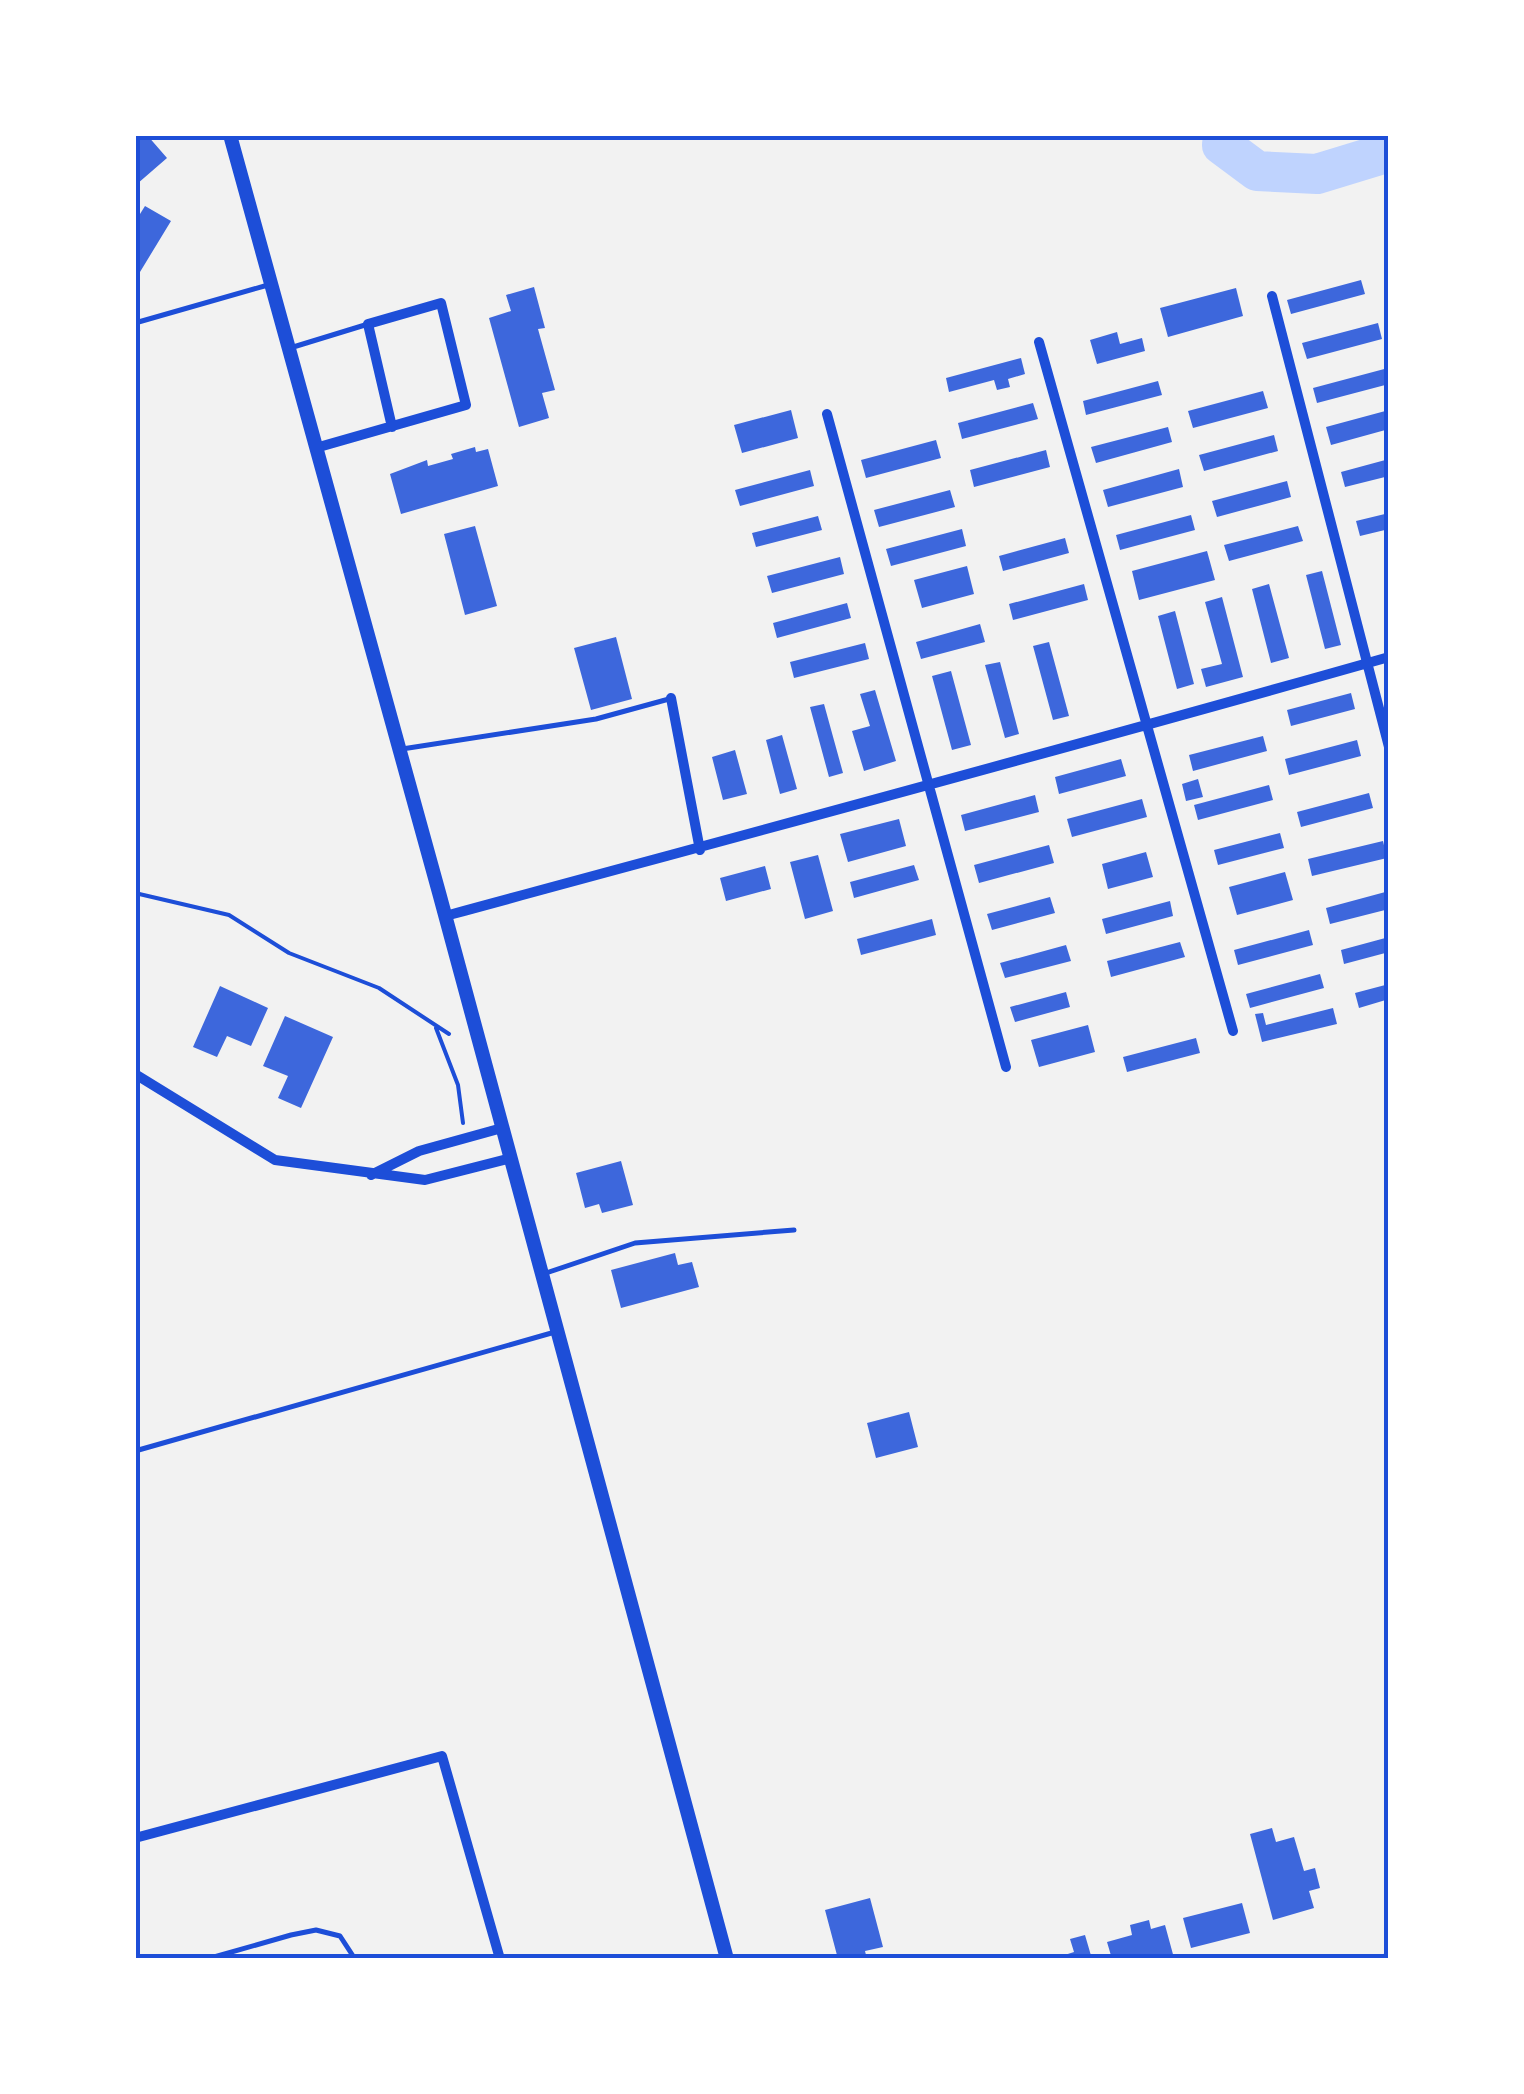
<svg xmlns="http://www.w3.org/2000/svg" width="1524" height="2094" font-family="Lora,serif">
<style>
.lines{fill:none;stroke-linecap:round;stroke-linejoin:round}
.river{stroke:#bfd3fe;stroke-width:40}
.building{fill:#3d67dc}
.path{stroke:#1d4ed8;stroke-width:4}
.service{stroke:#1d4ed8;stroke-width:5}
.minor{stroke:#1d4ed8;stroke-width:10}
.secondary{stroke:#1d4ed8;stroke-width:14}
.neatline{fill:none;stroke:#1d4ed8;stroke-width:4}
</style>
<rect width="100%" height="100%" fill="#f2f2f2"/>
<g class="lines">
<!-- river -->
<path class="river" d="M 1223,135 L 1222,145 L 1257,171 L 1317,174 L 1389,152"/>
</g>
<!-- building -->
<path class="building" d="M 135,135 L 147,135 L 167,158 L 137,184 Z
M 145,206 L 171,221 L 140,272 L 135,269 L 135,222 Z
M 1361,280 L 1365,294 L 1291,314 L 1287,300 Z
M 534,287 L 545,328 L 538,329 L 555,390 L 542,393 L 549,418 L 519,427 L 489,318 L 511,311 L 506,295 Z
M 1236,288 L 1243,316 L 1168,337 L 1160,308 Z
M 1378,323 L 1382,339 L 1307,359 L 1302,343 Z
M 1117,332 L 1120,344 L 1142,338 L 1145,351 L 1097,364 L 1090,340 Z
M 1021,358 L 1025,374 L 1008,379 L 1010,387 L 997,390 L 994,380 L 949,392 L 946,378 Z
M 1388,368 L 1389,384 L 1317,403 L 1313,388 Z
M 1158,381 L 1162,395 L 1086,415 L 1083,401 Z
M 1263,391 L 1268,408 L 1193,428 L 1188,411 Z
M 1033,403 L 1038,419 L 962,439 L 958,423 Z
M 791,410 L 798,438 L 742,453 L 734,425 Z
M 1389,410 L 1389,429 L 1331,445 L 1326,427 Z
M 1168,427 L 1172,442 L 1096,463 L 1091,447 Z
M 1274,435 L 1278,451 L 1204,471 L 1199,455 Z
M 936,440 L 941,458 L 866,478 L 861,460 Z
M 475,447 L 476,452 L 488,449 L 498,486 L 401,514 L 390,474 L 427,460 L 428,466 L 453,459 L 451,454 Z
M 1046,450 L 1050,467 L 974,487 L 970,470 Z
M 1389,459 L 1389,476 L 1345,487 L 1341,472 Z
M 1179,469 L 1183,487 L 1108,507 L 1103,490 Z
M 810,470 L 814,486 L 740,506 L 735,490 Z
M 1287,481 L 1291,497 L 1217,517 L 1212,501 Z
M 950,490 L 955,507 L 879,527 L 874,510 Z
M 1389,513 L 1389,529 L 1360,536 L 1356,521 Z
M 1191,515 L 1195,530 L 1120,550 L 1116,535 Z
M 818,516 L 822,530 L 756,547 L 752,533 Z
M 475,526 L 497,606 L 465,615 L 444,534 Z
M 1298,526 L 1303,541 L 1229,561 L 1224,545 Z
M 962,529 L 966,546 L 891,566 L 886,549 Z
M 1065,538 L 1069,553 L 1003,571 L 999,556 Z
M 1207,551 L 1215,580 L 1139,600 L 1132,571 Z
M 840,557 L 844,574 L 772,593 L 767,576 Z
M 967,566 L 974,594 L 922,608 L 914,580 Z
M 1322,571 L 1341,645 L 1325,649 L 1306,575 Z
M 1084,584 L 1088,600 L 1013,620 L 1009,604 Z
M 1269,584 L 1289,658 L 1271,663 L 1252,589 Z
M 1222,597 L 1243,677 L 1206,687 L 1201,669 L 1222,664 L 1205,602 Z
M 847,603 L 851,618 L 777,638 L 773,623 Z
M 1175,611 L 1194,684 L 1177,689 L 1158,616 Z
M 980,624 L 985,642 L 921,659 L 916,642 Z
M 616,637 L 632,699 L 591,710 L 574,648 Z
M 1049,642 L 1069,716 L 1053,720 L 1033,646 Z
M 865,643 L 869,659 L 794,678 L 790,662 Z
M 1000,662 L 1019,734 L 1005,738 L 985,665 Z
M 951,671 L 971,745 L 952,750 L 932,676 Z
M 875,690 L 896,761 L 864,771 L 852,731 L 870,726 L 860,694 Z
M 1351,693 L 1355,709 L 1291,726 L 1287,710 Z
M 824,704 L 843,773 L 829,777 L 810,707 Z
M 782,735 L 797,789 L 780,794 L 766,740 Z
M 1263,736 L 1267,751 L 1193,771 L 1189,755 Z
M 1357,740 L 1361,756 L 1289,775 L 1285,759 Z
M 735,750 L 747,794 L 723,800 L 712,757 Z
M 1121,759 L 1126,776 L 1059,794 L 1055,777 Z
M 1198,779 L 1203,797 L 1186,801 L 1182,784 Z
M 1269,785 L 1273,800 L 1198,820 L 1194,805 Z
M 1369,793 L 1373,808 L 1301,827 L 1297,812 Z
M 1035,795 L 1039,812 L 965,831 L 961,815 Z
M 1142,799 L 1147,817 L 1072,837 L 1067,819 Z
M 899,819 L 906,846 L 848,862 L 840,834 Z
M 1280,833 L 1284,848 L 1218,865 L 1214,850 Z
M 1383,841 L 1387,858 L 1312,876 L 1308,859 Z
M 1049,845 L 1054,863 L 979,883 L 974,865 Z
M 1146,852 L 1153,877 L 1108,889 L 1102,864 Z
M 818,855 L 833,911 L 805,919 L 790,862 Z
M 914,865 L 919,880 L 854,898 L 850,882 Z
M 765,866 L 771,889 L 726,901 L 720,878 Z
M 1285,872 L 1293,900 L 1237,915 L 1229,887 Z
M 1389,891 L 1389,909 L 1330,924 L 1326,908 Z
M 1050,897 L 1055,913 L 992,930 L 987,914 Z
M 1170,901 L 1173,916 L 1106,934 L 1102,919 Z
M 932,919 L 936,935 L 861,955 L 857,939 Z
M 1309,930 L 1313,945 L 1238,965 L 1234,950 Z
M 1389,937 L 1389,952 L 1344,964 L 1341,950 Z
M 1180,942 L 1185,957 L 1111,977 L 1107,961 Z
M 1066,945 L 1071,961 L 1005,978 L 1000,963 Z
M 1320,974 L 1324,988 L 1250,1008 L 1246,994 Z
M 1389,984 L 1389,999 L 1359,1008 L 1355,993 Z
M 220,986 L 268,1008 L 251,1046 L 227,1036 L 217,1057 L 193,1047 Z
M 1066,992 L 1070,1007 L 1015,1022 L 1010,1007 Z
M 1333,1008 L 1337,1024 L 1262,1042 L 1255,1014 L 1263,1013 L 1266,1025 Z
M 285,1016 L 333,1037 L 301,1108 L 278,1098 L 288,1076 L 263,1066 Z
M 1088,1025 L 1095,1052 L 1039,1067 L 1031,1040 Z
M 1196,1038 L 1200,1053 L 1127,1072 L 1123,1057 Z
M 621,1161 L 633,1205 L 602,1213 L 599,1204 L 585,1208 L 576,1173 Z
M 675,1253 L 678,1265 L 692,1262 L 699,1287 L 621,1308 L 611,1270 Z
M 909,1412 L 918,1447 L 876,1458 L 867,1423 Z
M 1272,1828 L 1276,1842 L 1294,1837 L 1304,1871 L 1315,1868 L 1320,1888 L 1309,1891 L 1314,1908 L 1273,1920 L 1250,1834 Z
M 870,1898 L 883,1947 L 865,1951 L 867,1959 L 838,1959 L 825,1910 Z
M 1242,1903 L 1250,1933 L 1191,1948 L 1183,1918 Z
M 1149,1920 L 1151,1929 L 1165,1925 L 1174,1958 L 1112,1959 L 1107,1942 L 1132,1935 L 1130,1925 Z
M 1085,1935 L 1092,1959 L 1052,1959 L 1074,1952 L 1070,1939 Z"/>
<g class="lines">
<!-- path -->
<path class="path" d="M 135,893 L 229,915 L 289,953 L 379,988 L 449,1034
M 436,1028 L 458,1085 L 463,1123"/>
<!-- service -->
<path class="service" d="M 135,323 L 268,285
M 290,348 L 365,325
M 402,749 L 596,719 L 669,699
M 543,1274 L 635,1243 L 794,1230
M 135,1451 L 555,1332
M 135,1655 L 137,1664
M 207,1959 L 291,1935 L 316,1930 L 340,1936 L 355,1959"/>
<!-- minor -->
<path class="minor" d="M 1272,296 L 1389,747
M 1039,342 L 1233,1031
M 827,414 L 1006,1067
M 319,447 L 466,405 L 441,303 L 368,324 L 392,427
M 671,698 L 700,850
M 449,915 C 762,830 1076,746 1389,657
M 135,1074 L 275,1160 L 425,1180 L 511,1158
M 371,1175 L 419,1151 L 502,1128
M 135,1838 L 442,1756 L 500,1959
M 1384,1959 L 1389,1958"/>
<!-- secondary -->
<path class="secondary" d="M 230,135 C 400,742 563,1350 727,1959"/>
</g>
<!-- border -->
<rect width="1524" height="2094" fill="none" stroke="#ffffff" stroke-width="275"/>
<rect x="138" y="138" width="1248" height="1818" class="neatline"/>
</svg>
